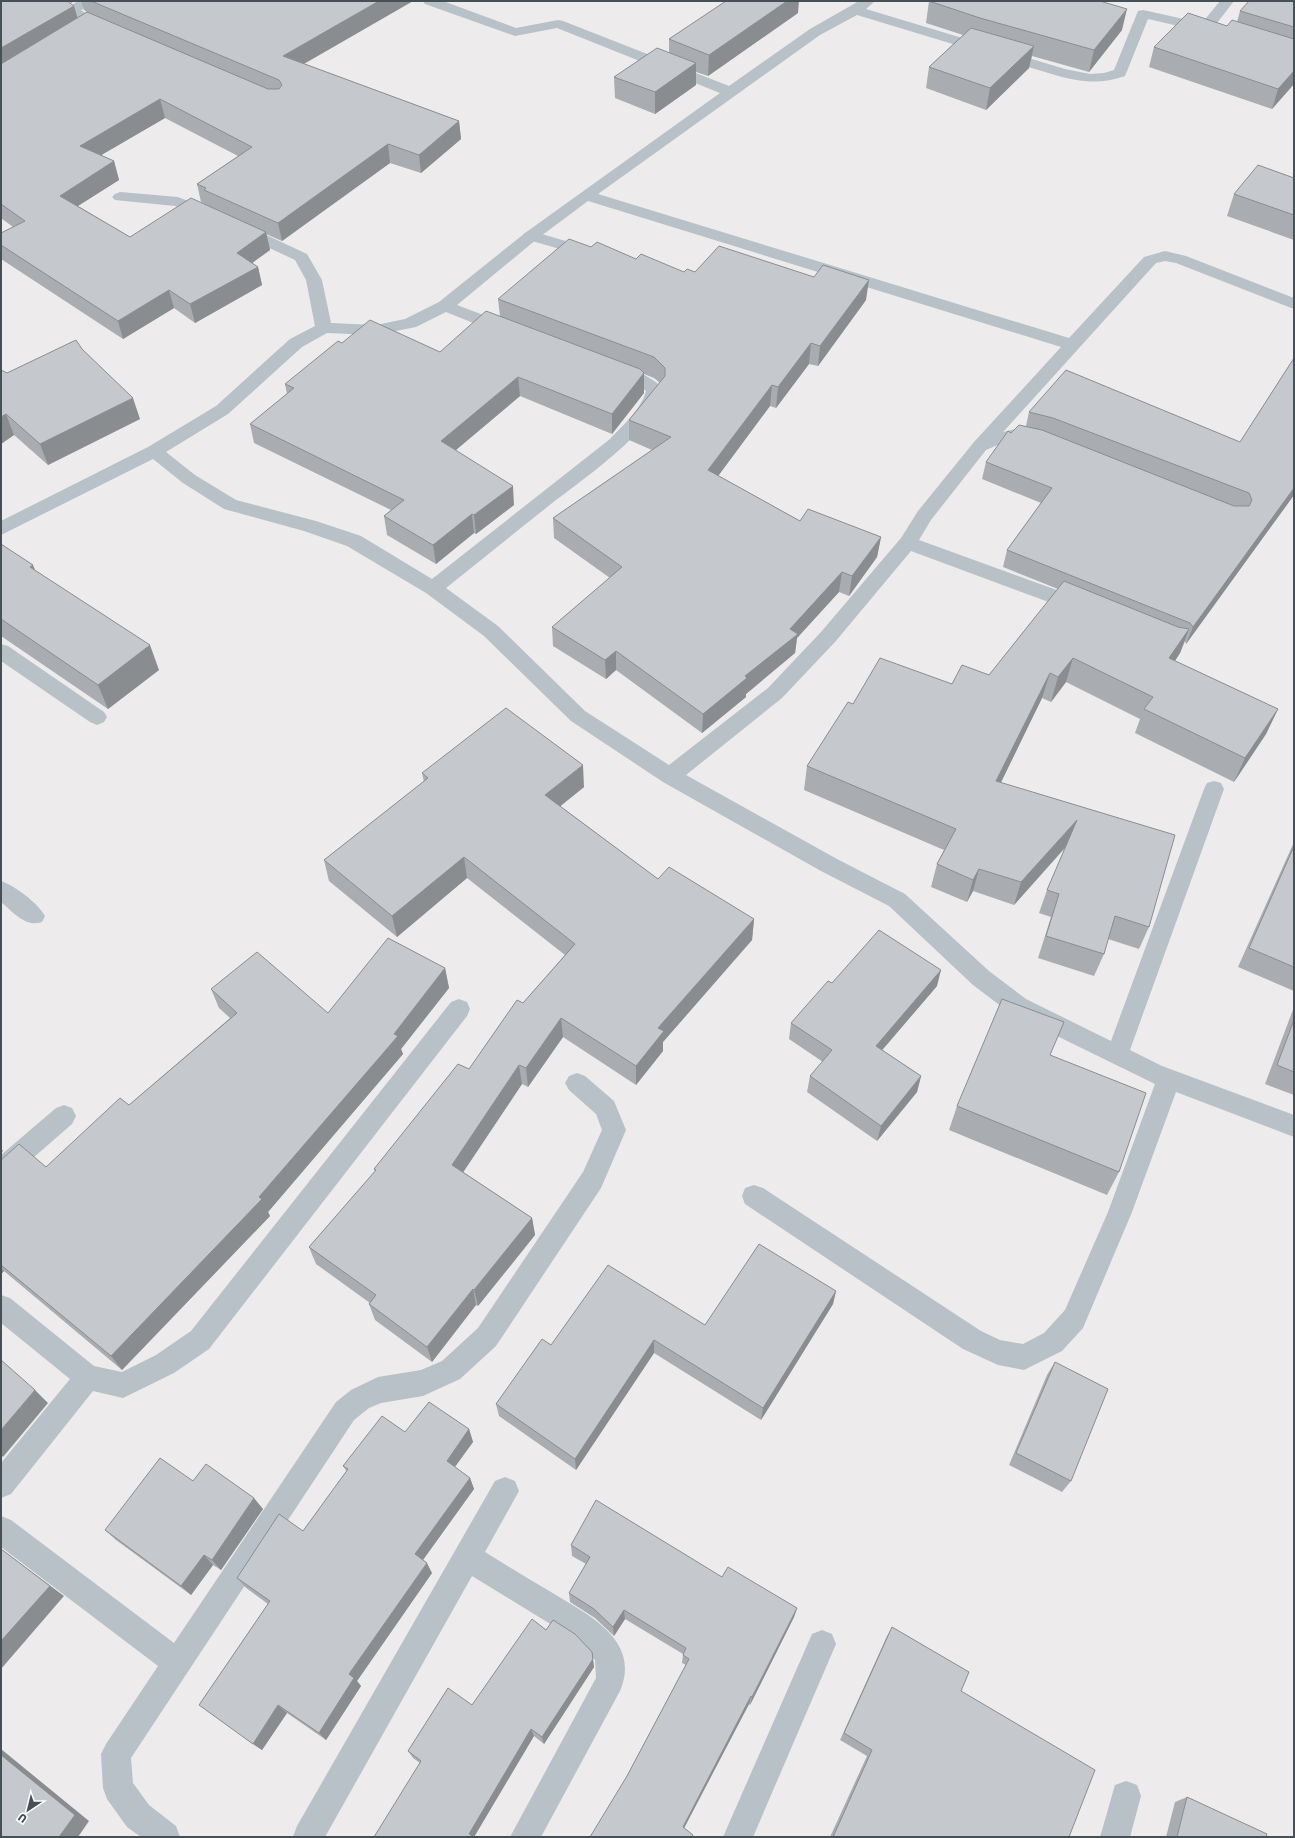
<svg xmlns="http://www.w3.org/2000/svg" width="1295" height="1838" font-family="Jost,sans-serif">
<style>
.lines{fill:none;stroke-linecap:round;stroke-linejoin:round}
.service{fill:#b7c1c7;fill-rule:evenodd}
.minor{fill:#b7c1c7;fill-rule:evenodd}
.wall{fill:#a9adb1;fill-rule:evenodd}
.shaded-wall{fill:#8a8d90}
.building{fill:#c5c9ce;stroke:#8a8d90}
</style>
<rect width="100%" height="100%" fill="#eeebec"/>
<g class="lines">
<!-- service -->
<path class="service" d="M 531,231 L 597,250 L 599,253 L 597,256 L 591,258 L 525,239 L 523,236 L 525,233 Z"/>
<!-- minor -->
<path class="minor" d="M 78,1 L 96,1 L 94,4 L 81,10 L 96,21 L 112,27 L 114,30 L 112,33 C 96,37 78,22 66,13 L 64,10 Z
M 423,1 L 443,1 L 516,28 L 558,20 L 563,21 L 729,86 L 810,29 L 859,1 L 875,1 L 866,9 L 1065,69 L 1090,74 L 1104,73 L 1114,70 L 1138,11 L 1143,10 L 1202,23 L 1220,1 L 1234,1 L 1214,27 L 1216,29 L 1214,32 L 1209,33 L 1148,19 L 1125,76 C 1100,85 1080,82 1055,75 L 857,15 L 820,35 L 598,194 L 1069,338 L 1144,257 L 1165,251 L 1186,256 L 1294,298 L 1294,309 L 1176,263 L 1165,261 L 1156,263 L 1003,432 L 1015,429 L 1040,435 L 1043,439 L 1040,443 L 1034,445 L 1015,441 L 1000,444 L 986,450 L 931,520 L 919,540 L 1087,601 L 1090,606 L 1087,611 L 1080,613 L 1073,611 L 911,551 L 835,642 L 782,698 L 686,775 L 837,859 L 905,894 L 989,971 L 1026,999 L 1111,1041 L 1204,789 L 1207,783 L 1214,781 L 1221,783 L 1224,789 L 1130,1050 L 1162,1066 L 1294,1115 L 1294,1137 L 1176,1092 L 1132,1212 L 1083,1328 L 1062,1351 L 1024,1370 L 998,1365 L 963,1349 L 745,1204 L 742,1196 L 745,1188 L 754,1185 L 763,1188 L 981,1331 L 1000,1340 L 1023,1344 L 1044,1333 L 1065,1310 L 1108,1212 L 1155,1084 L 1010,1013 L 973,985 L 889,906 L 821,871 L 663,782 L 571,721 L 484,636 L 426,593 L 347,546 L 304,531 L 224,509 L 183,483 L 153,459 L 1,535 L 1,521 L 148,447 L 216,406 L 290,339 L 315,326 L 306,280 L 295,260 L 235,232 L 233,229 L 235,226 L 247,226 L 307,254 L 322,280 L 331,323 L 376,325 L 405,319 L 439,302 L 525,233 L 720,93 L 557,28 L 515,36 L 425,4 ZM 588,201 L 1061,347 L 974,442 L 918,511 L 901,538 L 821,632 L 768,688 L 669,765 L 585,711 L 498,626 L 446,588 C 480,561 513,534 546,508 C 580,481 653,433 664,390 C 656,378 624,364 611,367 L 608,371 L 611,375 L 641,387 L 646,391 C 641,410 623,425 610,439 L 432,579 L 361,536 L 316,521 L 236,500 L 195,475 L 166,452 L 228,414 L 302,347 L 327,333 L 376,335 L 416,327 L 446,312 L 498,333 L 504,334 L 510,333 L 512,329 L 510,325 L 457,305 L 537,239 Z
M 120,192 L 178,197 L 216,212 L 218,215 L 216,218 L 210,220 L 175,206 L 115,200 L 112,197 L 115,194 Z
M 1,644 L 8,646 L 104,712 L 107,717 L 104,722 L 97,725 L 90,722 L 1,661 Z
M 1,881 C 14,885 39,904 45,916 L 42,922 C 26,928 13,912 1,902 Z
M 459,999 L 467,1002 L 470,1009 L 467,1016 L 209,1349 L 174,1373 L 123,1398 L 93,1391 L 11,1494 L 1,1498 L 1,1463 L 70,1379 L 1,1323 L 1,1295 L 10,1298 L 94,1366 L 122,1372 L 156,1355 L 191,1331 L 451,1002 Z
M 577,1073 L 585,1076 L 614,1101 L 626,1130 L 601,1188 L 496,1346 L 460,1379 L 423,1396 L 381,1403 L 369,1408 L 354,1420 L 131,1758 L 133,1783 L 149,1805 L 176,1826 L 180,1837 L 141,1837 L 127,1827 L 107,1799 L 103,1788 L 101,1754 L 106,1744 L 158,1666 L 1,1547 L 1,1516 L 11,1520 L 174,1643 L 336,1402 L 351,1390 L 378,1377 L 421,1370 L 442,1361 L 478,1328 L 583,1172 L 602,1130 L 596,1114 L 569,1090 L 565,1083 L 569,1076 Z
M 64,1105 L 72,1108 L 76,1116 L 72,1124 L 10,1178 L 1,1181 L 1,1155 L 56,1108 Z
M 505,1477 L 515,1481 L 519,1491 L 485,1552 C 507,1566 529,1579 551,1592 C 586,1614 642,1639 620,1691 L 541,1837 L 510,1837 L 596,1678 L 595,1660 L 578,1641 L 472,1576 L 325,1837 L 293,1837 L 297,1826 L 495,1481 Z
M 822,1630 L 832,1634 L 836,1644 L 753,1837 L 723,1837 L 812,1634 Z
M 1126,1781 L 1137,1785 L 1141,1796 L 1130,1837 L 1100,1837 L 1115,1785 Z"/>
</g>
<!-- wall -->
<path class="wall" d="M 1,1 L 74,6 L 78,18 L 87,12 L 84,10 L 81,1 L 413,1 L 304,64 L 459,121 L 461,139 L 421,173 L 390,163 L 282,241 L 266,234 L 270,250 L 252,263 L 258,267 L 262,285 L 195,323 L 174,308 L 123,339 L 1,259 L 1,233 L 13,227 L 1,218 ZM 165,118 L 238,156 L 197,184 L 201,202 L 208,206 L 130,237 L 78,206 L 119,180 L 114,161 L 101,155 Z
M 929,1 L 1122,30 L 1089,72 L 1032,56 L 1029,68 L 986,110 L 926,88 L 929,67 L 963,35 L 926,23 Z
M 1294,1 L 1294,84 L 1272,109 L 1149,67 L 1154,47 L 1227,26 L 1237,22 L 1240,11 Z
M 798,13 L 708,76 L 696,72 L 696,85 L 655,114 L 615,98 L 614,77 L 669,53 L 669,39 Z
M 1294,178 L 1294,240 L 1227,216 L 1234,194 Z
M 591,247 L 636,259 L 684,272 L 695,272 L 866,300 L 818,366 L 809,364 L 776,408 L 770,406 L 718,476 L 800,521 L 881,537 L 877,557 L 849,596 L 839,592 L 797,638 L 795,653 L 746,694 L 746,697 L 702,733 L 616,670 L 606,679 L 553,646 L 552,627 L 610,578 L 554,538 L 553,518 L 652,450 L 629,440 L 629,420 L 660,383 L 654,378 L 644,374 L 644,393 L 612,434 L 520,396 L 456,450 L 514,505 L 476,534 L 474,533 L 436,564 L 387,535 L 384,516 L 391,510 L 254,443 L 250,424 L 287,394 L 285,384 L 342,343 L 440,352 L 500,316 L 498,299 Z
M 82,349 L 140,419 L 48,465 L 14,435 L 1,444 L 7,373 Z
M 1294,358 L 1294,495 L 1186,644 L 1185,641 L 1180,653 L 1175,661 L 1278,709 L 1266,734 L 1234,782 L 1135,733 L 1140,719 L 1066,682 L 1051,702 L 1042,698 L 1001,782 L 1149,927 L 1139,949 L 1108,939 L 1104,954 L 1094,976 L 1038,958 L 1051,917 L 1039,913 L 1047,890 L 1066,847 L 1014,905 L 973,891 L 967,902 L 931,887 L 937,864 L 944,850 L 804,790 L 807,766 L 853,704 L 952,684 L 989,675 L 1058,589 L 1003,567 L 1007,550 L 1041,503 L 982,479 L 986,462 L 1011,433 L 1026,426 L 1029,412 L 1240,442 Z
M 1,544 L 35,570 L 159,670 L 108,709 L 1,636 Z
M 422,773 L 584,787 L 560,806 L 658,879 L 754,919 L 752,940 L 663,1042 L 663,1051 L 636,1085 L 563,1037 L 528,1087 L 522,1084 L 463,1172 L 532,1218 L 535,1235 L 478,1306 L 476,1305 L 432,1362 L 375,1320 L 369,1304 L 370,1303 L 316,1264 L 309,1247 L 375,1172 L 374,1169 L 469,1069 L 523,1003 L 565,955 L 467,878 L 397,937 L 329,881 L 324,860 L 424,782 Z
M 1294,842 L 1294,991 L 1238,967 Z
M 445,968 L 449,988 L 401,1049 L 403,1054 L 268,1212 L 270,1216 L 122,1370 L 4,1271 L 1,1274 L 1,1160 L 46,1167 L 129,1105 L 230,1018 L 219,1008 L 211,989 L 328,1013 Z
M 832,983 L 937,986 L 882,1050 L 921,1076 L 917,1092 L 877,1141 L 807,1092 L 810,1076 L 823,1062 L 789,1039 L 791,1023 Z
M 1294,1007 L 1294,1095 L 1265,1084 Z
M 1050,1055 L 1119,1172 L 1107,1195 L 949,1130 L 957,1106 Z
M 836,1291 L 833,1304 L 761,1420 L 654,1353 L 576,1470 L 499,1416 L 496,1404 L 551,1345 L 705,1325 Z
M 1055,1362 L 1071,1481 L 1062,1492 L 1009,1465 L 1047,1375 Z
M 469,1429 L 473,1442 L 455,1467 L 470,1478 L 474,1489 L 423,1560 L 432,1573 L 357,1681 L 361,1686 L 326,1740 L 287,1713 L 262,1750 L 199,1705 L 268,1604 L 245,1587 L 237,1578 L 303,1531 L 347,1472 L 343,1466 L 405,1432 Z
M 263,1509 L 221,1570 L 213,1565 L 191,1595 L 116,1540 L 105,1530 Z
M 571,1545 L 722,1577 L 797,1608 L 794,1617 L 750,1705 L 749,1704 L 684,1828 L 693,1837 L 627,1776 L 686,1665 L 682,1663 L 683,1654 L 625,1619 L 614,1636 L 595,1618 L 570,1602 L 569,1593 L 586,1564 L 572,1556 Z
M 892,1627 L 961,1691 L 1069,1837 L 830,1837 L 867,1756 L 840,1740 L 887,1636 Z
M 546,1630 L 592,1652 L 594,1667 L 544,1744 L 534,1736 L 474,1837 L 420,1763 L 413,1758 L 408,1751 L 472,1705 Z
M 1187,1797 L 1266,1837 L 1166,1837 L 1175,1802 Z"/>
<!-- shaded-wall -->
<path class="shaded-wall" d="M 70,1 L 75,1 L 71,3 Z
M 379,1 L 413,1 L 286,74 L 283,56 Z
M 787,1 L 799,1 L 798,13 L 708,76 L 709,55 Z
M 74,6 L 79,24 L 1,70 L 1,48 Z
M 1127,9 L 1122,30 L 1089,72 L 1094,50 Z
M 1034,46 L 1029,68 L 986,110 L 990,88 Z
M 696,63 L 696,85 L 655,114 L 655,92 Z
M 1294,71 L 1294,84 L 1272,109 L 1278,89 Z
M 160,99 L 165,118 L 86,164 L 80,146 Z
M 459,121 L 461,139 L 421,173 L 419,155 Z
M 388,144 L 390,163 L 282,241 L 278,223 Z
M 114,161 L 119,180 L 65,214 L 60,196 Z
M 266,232 L 270,250 L 241,271 L 237,253 Z
M 258,267 L 262,285 L 195,323 L 190,304 Z
M 869,280 L 866,300 L 818,366 L 820,346 Z
M 169,290 L 174,308 L 123,339 L 118,321 Z
M 811,343 L 809,364 L 776,408 L 778,387 Z
M 644,373 L 644,393 L 612,434 L 612,414 Z
M 518,377 L 520,396 L 444,460 L 441,441 Z
M 772,385 L 770,406 L 707,491 L 708,470 Z
M 133,398 L 140,419 L 48,465 L 40,444 Z
M 6,414 L 14,435 L 1,444 L 1,417 Z
M 513,486 L 514,505 L 476,534 L 474,515 Z
M 1294,488 L 1294,495 L 1186,644 L 1193,627 Z
M 472,514 L 474,533 L 436,564 L 433,545 Z
M 881,537 L 877,557 L 849,596 L 852,576 Z
M 33,565 L 43,590 L 30,567 Z
M 842,572 L 839,592 L 797,638 L 795,653 L 746,694 L 746,697 L 702,733 L 703,714 L 745,676 L 790,629 Z
M 1189,629 L 1180,653 L 1160,683 L 1169,658 Z
M 150,645 L 159,670 L 108,709 L 98,685 Z
M 616,651 L 616,670 L 606,679 L 605,660 Z
M 1073,658 L 1066,682 L 1051,702 L 1058,677 Z
M 1050,673 L 1042,698 L 990,805 L 996,781 Z
M 1278,709 L 1266,734 L 1234,782 L 1245,758 Z
M 583,765 L 584,787 L 547,817 L 545,795 Z
M 1077,820 L 1068,844 L 1014,905 L 1021,882 Z
M 464,857 L 467,878 L 397,937 L 392,916 Z
M 979,869 L 973,891 L 967,902 L 973,880 Z
M 754,919 L 752,940 L 663,1042 L 663,1051 L 636,1085 L 636,1066 L 658,1028 Z
M 445,968 L 449,988 L 401,1049 L 403,1054 L 268,1212 L 270,1216 L 122,1370 L 111,1356 L 394,1034 Z
M 941,970 L 937,986 L 872,1062 L 876,1046 Z
M 561,1018 L 563,1037 L 528,1087 L 526,1068 Z
M 519,1065 L 522,1084 L 456,1183 L 452,1165 Z
M 921,1076 L 917,1092 L 877,1141 L 881,1126 Z
M 1,1148 L 3,1151 L 1,1153 Z
M 532,1218 L 535,1235 L 478,1306 L 474,1290 Z
M 1,1268 L 4,1271 L 1,1274 Z
M 473,1289 L 476,1305 L 432,1362 L 427,1347 Z
M 836,1291 L 833,1304 L 761,1420 L 763,1408 Z
M 654,1340 L 654,1353 L 576,1470 L 575,1459 Z
M 35,1390 L 48,1403 L 3,1457 L 1,1455 L 1,1430 Z
M 469,1429 L 473,1442 L 451,1472 L 447,1461 Z
M 470,1478 L 474,1489 L 420,1564 L 415,1554 Z
M 254,1498 L 263,1509 L 221,1570 L 212,1560 Z
M 1,1549 L 64,1596 L 1,1669 Z
M 204,1555 L 213,1565 L 191,1595 L 181,1586 Z
M 427,1563 L 432,1573 L 357,1681 L 361,1686 L 326,1740 L 319,1733 L 349,1674 Z
M 797,1608 L 794,1617 L 750,1705 L 752,1697 Z
M 624,1610 L 625,1619 L 614,1636 L 613,1627 Z
M 592,1652 L 594,1667 L 544,1744 L 542,1737 Z
M 751,1696 L 749,1704 L 682,1832 L 683,1827 Z
M 278,1705 L 287,1713 L 262,1750 L 253,1744 Z
M 531,1729 L 534,1736 L 474,1837 L 469,1834 Z
M 1,1749 L 89,1821 L 78,1837 L 59,1837 L 1,1755 Z"/>
<!-- building -->
<path class="building" d="M 1,1 L 67,1 L 74,6 L 1,48 Z
M 91,1 L 379,1 L 283,56 L 459,121 L 419,155 L 388,144 L 278,223 L 204,190 L 206,188 L 197,184 L 252,147 L 160,99 L 80,146 L 114,161 L 60,196 L 130,237 L 191,198 L 266,232 L 237,253 L 258,267 L 190,304 L 169,290 L 118,321 L 1,245 L 1,233 L 25,221 L 1,204 L 1,64 L 87,12 L 268,89 L 279,89 L 282,85 L 279,80 Z
M 726,1 L 787,1 L 709,55 L 669,39 Z
M 929,1 L 1100,1 L 1127,9 L 1094,50 L 980,18 Z
M 1249,1 L 1294,1 L 1294,27 L 1240,11 Z
M 1188,13 L 1227,26 L 1232,20 L 1294,39 L 1294,71 L 1278,89 L 1154,47 Z
M 971,28 L 1034,46 L 990,88 L 929,67 Z
M 657,48 L 696,63 L 655,92 L 614,77 Z
M 1258,165 L 1294,178 L 1294,215 L 1234,194 Z
M 569,239 L 591,247 L 597,242 L 636,259 L 641,254 L 684,272 L 687,269 L 695,272 L 719,246 L 814,277 L 823,265 L 869,280 L 820,346 L 811,343 L 778,387 L 772,385 L 708,470 L 800,521 L 808,509 L 881,537 L 852,576 L 842,572 L 790,629 L 798,634 L 745,676 L 747,678 L 703,714 L 616,651 L 605,660 L 552,627 L 622,567 L 553,518 L 671,437 L 629,420 L 665,376 L 665,368 L 654,357 L 498,299 Z
M 486,311 L 640,369 L 644,373 L 612,414 L 518,377 L 441,441 L 513,486 L 474,515 L 472,514 L 433,545 L 384,516 L 404,500 L 250,424 L 294,388 L 285,384 L 338,341 L 342,343 L 370,320 L 440,352 Z
M 76,340 L 82,349 L 133,398 L 40,444 L 6,414 L 1,417 L 1,370 L 7,373 Z
M 1294,358 L 1294,488 L 1193,627 L 1190,623 L 1007,550 L 1052,488 L 986,462 L 1008,431 L 1011,433 L 1019,425 L 1042,430 L 1234,506 L 1249,506 L 1252,500 L 1249,493 L 1053,418 L 1029,412 L 1066,370 L 1240,442 Z
M 1,544 L 33,565 L 30,567 L 150,645 L 98,685 L 1,619 Z
M 1064,581 L 1178,627 L 1189,629 L 1169,658 L 1278,709 L 1245,758 L 1144,709 L 1153,697 L 1073,658 L 1058,677 L 1050,673 L 996,781 L 1175,835 L 1149,927 L 1115,916 L 1104,954 L 1046,936 L 1059,894 L 1047,890 L 1077,820 L 1021,882 L 979,869 L 973,880 L 937,864 L 956,829 L 807,766 L 848,702 L 853,704 L 880,658 L 952,684 L 962,665 L 989,675 Z
M 506,708 L 583,765 L 545,795 L 658,879 L 669,867 L 754,919 L 658,1028 L 664,1031 L 636,1066 L 561,1018 L 526,1068 L 519,1065 L 452,1165 L 532,1218 L 474,1290 L 473,1289 L 427,1347 L 369,1304 L 376,1295 L 309,1247 L 376,1170 L 374,1169 L 458,1064 L 469,1069 L 517,1000 L 523,1003 L 575,944 L 464,857 L 392,916 L 324,860 L 428,778 L 422,773 Z
M 1294,846 L 1294,967 L 1249,948 Z
M 879,930 L 941,970 L 876,1046 L 921,1076 L 881,1126 L 810,1076 L 832,1050 L 791,1023 L 828,981 L 832,983 Z
M 388,938 L 445,968 L 394,1034 L 398,1036 L 259,1197 L 262,1199 L 111,1356 L 1,1265 L 1,1160 L 19,1144 L 46,1167 L 120,1098 L 129,1105 L 237,1013 L 211,989 L 257,952 L 328,1013 Z
M 1002,999 L 1064,1022 L 1050,1055 L 1146,1093 L 1119,1172 L 957,1106 Z
M 1294,1020 L 1294,1072 L 1277,1065 Z
M 759,1244 L 836,1291 L 763,1408 L 654,1340 L 575,1459 L 496,1404 L 542,1339 L 551,1345 L 608,1265 L 705,1325 Z
M 1,1360 L 35,1390 L 1,1430 Z
M 1055,1362 L 1108,1389 L 1071,1481 L 1016,1453 Z
M 429,1402 L 469,1429 L 447,1461 L 470,1478 L 415,1554 L 427,1563 L 349,1674 L 354,1678 L 319,1733 L 278,1705 L 253,1744 L 199,1705 L 270,1601 L 237,1578 L 279,1514 L 303,1531 L 348,1469 L 343,1466 L 382,1416 L 405,1432 Z
M 160,1458 L 193,1481 L 206,1464 L 254,1498 L 212,1560 L 204,1555 L 181,1586 L 105,1530 Z
M 596,1500 L 722,1577 L 728,1567 L 797,1608 L 752,1697 L 751,1696 L 683,1827 L 693,1835 L 692,1837 L 590,1837 L 627,1776 L 689,1659 L 683,1655 L 686,1648 L 624,1610 L 613,1627 L 594,1609 L 569,1593 L 590,1557 L 571,1545 Z
M 1,1549 L 50,1586 L 1,1641 Z
M 532,1619 L 546,1630 L 553,1620 L 575,1634 L 592,1652 L 593,1659 L 542,1737 L 531,1729 L 469,1834 L 474,1837 L 374,1837 L 421,1761 L 408,1751 L 448,1688 L 472,1705 Z
M 892,1627 L 969,1672 L 961,1691 L 1095,1770 L 1069,1837 L 833,1837 L 872,1750 L 844,1733 Z
M 1,1755 L 75,1815 L 59,1837 L 1,1837 Z
M 1187,1797 L 1267,1834 L 1266,1837 L 1177,1837 Z"/>
<!-- border -->
<rect width="1295" height="1838" fill="none" stroke="#455057" stroke-width="4"/>
<!-- north arrow -->
<g transform="translate(28 1810) rotate(215)" stroke="#ffffff" stroke-width="3" paint-order="stroke">
<path d="M0-3L7 15L0 10L-7 15Z" fill="#455057"/>
<text y="-6" font-size="11" font-weight="bold" text-anchor="middle" fill="#455057">U</text>
</g>
</svg>
